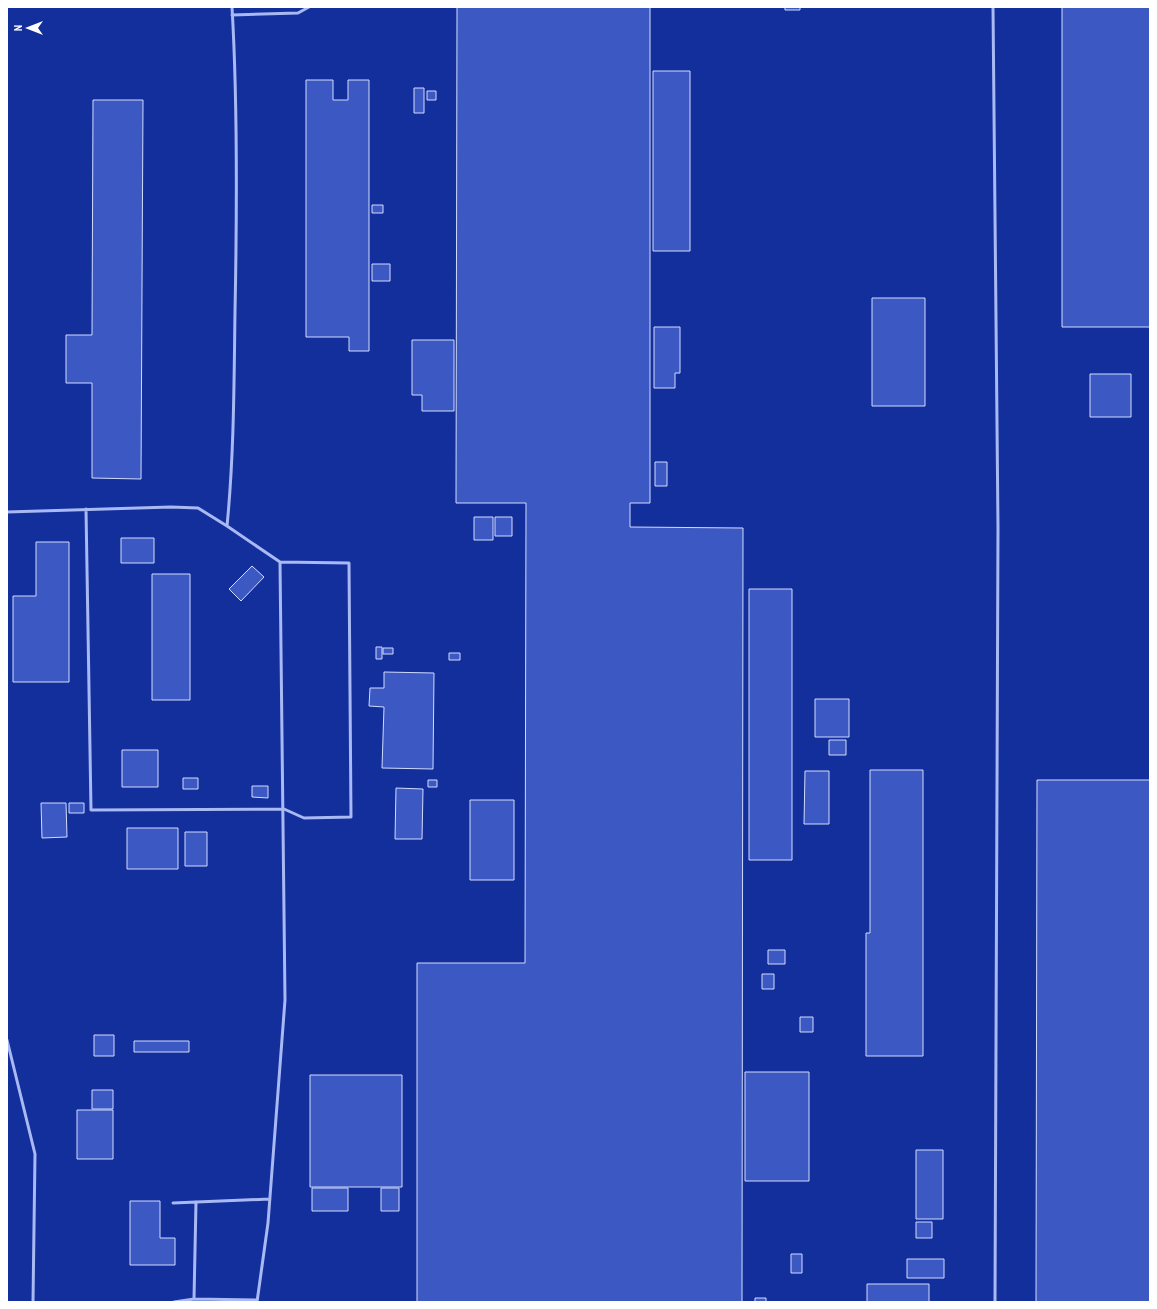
<svg xmlns="http://www.w3.org/2000/svg" width="1157" height="1309" font-family="'PT Sans Narrow',sans-serif">
<style>
.building{fill:#3c59c3;stroke:#d1dbfd}
.lines{fill:none;stroke-linecap:round;stroke-linejoin:round}
.lane{stroke:#a9b9f4;stroke-width:3}
</style>
<rect width="100%" height="100%" fill="#132f9c"/>
<!-- building -->
<path class="building" d="M 457,7 L 650,7 L 650,503 L 630,503 L 630,527 L 743,528 L 742,1302 L 417,1302 L 417,963 L 525,963 L 526,503 L 456,503 Z
M 785,7 L 800,7 L 800,10 L 785,10 Z
M 1062,7 L 1150,7 L 1150,327 L 1062,327 Z
M 653,71 L 690,71 L 690,251 L 653,251 Z
M 306,80 L 333,80 L 333,100 L 348,100 L 348,80 L 369,80 L 369,351 L 349,351 L 349,337 L 306,337 Z
M 414,88 L 424,88 L 424,113 L 414,113 Z
M 427,91 L 436,91 L 436,100 L 427,100 Z
M 93,100 L 143,100 L 141,479 L 92,478 L 92,383 L 66,383 L 66,335 L 92,335 Z
M 372,205 L 383,205 L 383,213 L 372,213 Z
M 372,264 L 390,264 L 390,281 L 372,281 Z
M 872,298 L 925,298 L 925,406 L 872,406 Z
M 654,327 L 680,327 L 680,373 L 675,373 L 675,388 L 654,388 Z
M 412,340 L 454,340 L 454,411 L 422,411 L 422,395 L 412,395 Z
M 1090,374 L 1131,374 L 1131,417 L 1090,417 Z
M 655,462 L 667,462 L 667,486 L 655,486 Z
M 474,517 L 493,517 L 493,540 L 474,540 Z
M 495,517 L 512,517 L 512,536 L 495,536 Z
M 121,538 L 154,538 L 154,563 L 121,563 Z
M 36,542 L 69,542 L 69,682 L 13,682 L 13,596 L 36,596 Z
M 252,566 L 264,577 L 241,601 L 229,589 Z
M 152,574 L 190,574 L 190,700 L 152,700 Z
M 749,589 L 792,589 L 792,860 L 749,860 Z
M 376,647 L 382,647 L 382,659 L 376,659 Z
M 383,648 L 393,648 L 393,654 L 383,654 Z
M 449,653 L 460,653 L 460,660 L 449,660 Z
M 384,672 L 434,673 L 433,769 L 382,768 L 384,707 L 369,706 L 370,688 L 384,688 Z
M 815,699 L 849,699 L 849,737 L 815,737 Z
M 829,740 L 846,740 L 846,755 L 829,755 Z
M 122,750 L 158,750 L 158,787 L 122,787 Z
M 870,770 L 923,770 L 923,1056 L 866,1056 L 866,933 L 870,933 Z
M 805,771 L 829,771 L 829,824 L 804,824 Z
M 183,778 L 198,778 L 198,789 L 183,789 Z
M 428,780 L 437,780 L 437,787 L 428,787 Z
M 1037,780 L 1150,780 L 1150,1302 L 1036,1302 Z
M 252,786 L 268,786 L 268,798 L 252,797 Z
M 396,788 L 423,789 L 422,839 L 395,839 Z
M 470,800 L 514,800 L 514,880 L 470,880 Z
M 41,803 L 66,803 L 67,837 L 42,838 Z
M 69,803 L 84,803 L 84,813 L 69,813 Z
M 127,828 L 178,828 L 178,869 L 127,869 Z
M 185,832 L 207,832 L 207,866 L 185,866 Z
M 768,950 L 785,950 L 785,964 L 768,964 Z
M 762,974 L 774,974 L 774,989 L 762,989 Z
M 800,1017 L 813,1017 L 813,1032 L 800,1032 Z
M 94,1035 L 114,1035 L 114,1056 L 94,1056 Z
M 134,1041 L 189,1041 L 189,1052 L 134,1052 Z
M 745,1072 L 809,1072 L 809,1181 L 745,1181 Z
M 310,1075 L 402,1075 L 402,1187 L 310,1187 Z
M 92,1090 L 113,1090 L 113,1109 L 92,1109 Z
M 77,1110 L 113,1110 L 113,1159 L 77,1159 Z
M 916,1150 L 943,1150 L 943,1219 L 916,1219 Z
M 312,1188 L 348,1188 L 348,1211 L 312,1211 Z
M 381,1188 L 399,1188 L 399,1211 L 381,1211 Z
M 130,1201 L 160,1201 L 160,1238 L 175,1238 L 175,1265 L 130,1265 Z
M 916,1222 L 932,1222 L 932,1238 L 916,1238 Z
M 791,1254 L 802,1254 L 802,1273 L 791,1273 Z
M 907,1259 L 944,1259 L 944,1278 L 907,1278 Z
M 867,1284 L 929,1284 L 929,1302 L 867,1302 Z
M 755,1298 L 766,1298 L 766,1302 L 755,1302 Z"/>
<g class="lines">
<!-- lane -->
<path class="lane" d="M 232,7 C 238,108 237,211 235,312 C 234,384 234,455 227,526 L 280,562 L 285,1000 L 268,1223 L 257,1302
M 993,7 L 998,528 L 995,1302
M 232,15 L 298,13 L 309,7
M 86,509 L 91,810 L 284,809 L 304,818 L 351,817 L 349,563 L 280,562
M 7,512 L 171,507 L 198,508 L 227,526
M 7,1040 L 35,1154 L 33,1302
M 173,1203 L 270,1199
M 194,1299 L 196,1202
M 174,1302 L 194,1299 L 257,1300"/>
</g>
<!-- border -->
<rect width="1157" height="1309" fill="none" stroke="#ffffff" stroke-width="16"/>
<!-- north arrow -->
<g transform="translate(28 28) rotate(270)" stroke="#132f9c" stroke-width="3" paint-order="stroke">
<path d="M0-3L7 15L0 10L-7 15Z" fill="#ffffff"/>
<text y="-6" font-size="11" font-weight="bold" text-anchor="middle" fill="#ffffff">N</text>
</g>
</svg>
